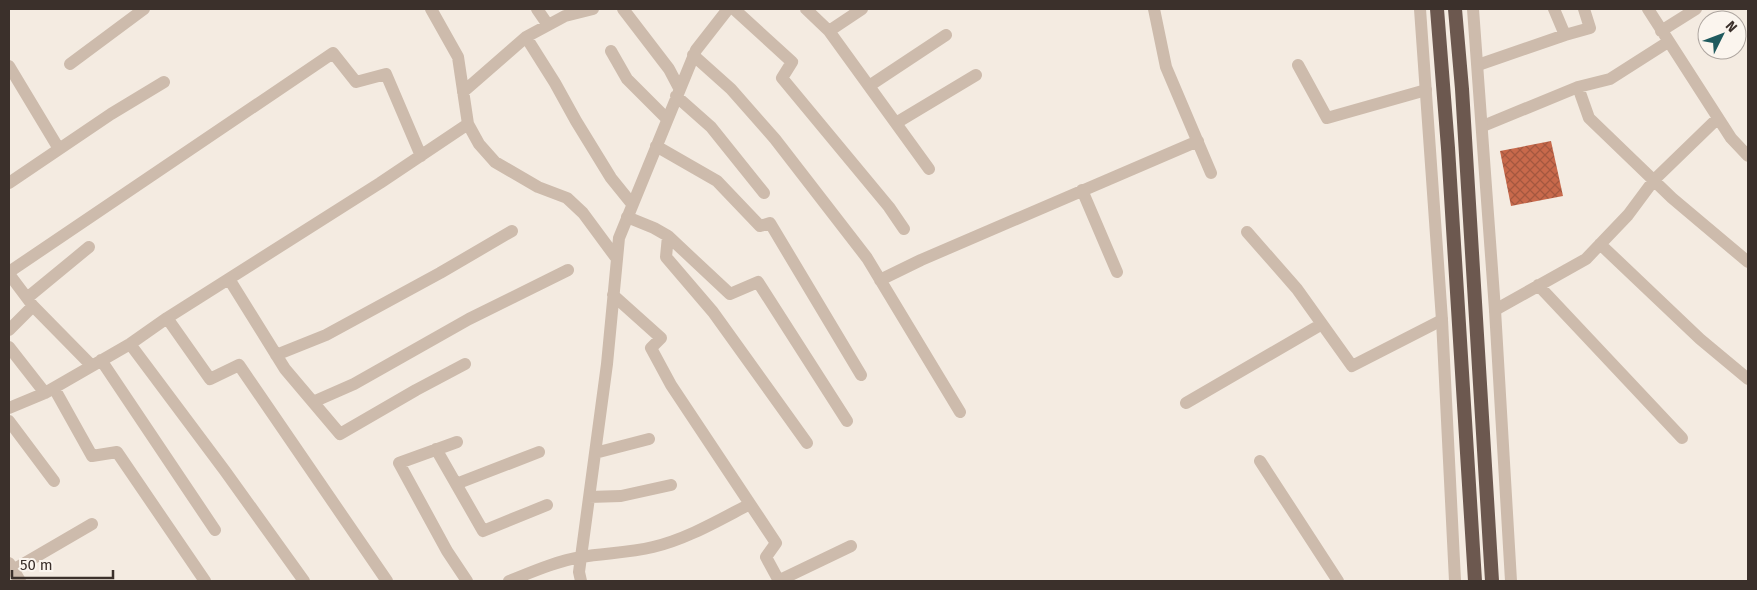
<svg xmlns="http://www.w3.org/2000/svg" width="1757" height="590" font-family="'Fira Sans',sans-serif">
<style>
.building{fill:url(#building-cross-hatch)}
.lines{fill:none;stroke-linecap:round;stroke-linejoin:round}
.minor{stroke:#cdbbac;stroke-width:12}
.tertiary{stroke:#cdbbac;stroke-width:12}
.trunk{stroke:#6c584f;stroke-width:14}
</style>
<defs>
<pattern id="building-cross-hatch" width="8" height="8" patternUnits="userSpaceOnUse" patternTransform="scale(1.25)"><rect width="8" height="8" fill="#c8694b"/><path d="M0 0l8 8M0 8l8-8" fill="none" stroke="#a4573f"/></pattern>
</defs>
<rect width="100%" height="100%" fill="#f4ebe1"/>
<!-- building -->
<path class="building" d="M 1551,141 L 1563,196 L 1511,206 L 1500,151 Z"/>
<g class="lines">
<!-- minor -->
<path class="minor" d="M 537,9 L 548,25
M 623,9 L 669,69 L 679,88
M 734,9 L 792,62 L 782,78 L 889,207 L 904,229
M 806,9 L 829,31 L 929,169
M 1154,9 L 1166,67 L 1211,173
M 1554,9 L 1565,35
M 1648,9 L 1731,138 L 1748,156
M 829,31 L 862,9
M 1661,31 L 1696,9
M 526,37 L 555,83 L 576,121 L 611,178 L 632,204
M 611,51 L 627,79 L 667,119
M 693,55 L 731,89 L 775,139 L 867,258 L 960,412
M 70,64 L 144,9
M 1298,65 L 1327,118 L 1426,90
M 1478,65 L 1565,35 L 1590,28 L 1584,9
M 9,66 L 59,149
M 869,86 L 946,35
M 1578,87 L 1589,118 L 1672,198 L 1748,262
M 463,92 L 526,37 L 565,16 L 593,9
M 676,96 L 711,127 L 764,193
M 896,123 L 976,75
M 468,124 L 479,144 L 495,162 L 538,187 L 567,198 L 583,213 L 617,259
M 1483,126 L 1578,87 L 1610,79 L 1668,42
M 656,146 L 717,181 L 760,226 L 770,223 L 861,375
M 9,183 L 111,114 L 164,82
M 1082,190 L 1117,272
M 627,217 L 654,228 L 668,236 L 730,294 L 758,282 L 847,421
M 1247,232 L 1297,289 L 1352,366 L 1442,320
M 668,236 L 666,257 L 713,312 L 807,443
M 1600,244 L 1700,339 L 1748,379
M 9,272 L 333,53 L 356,82 L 386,74 L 421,156
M 9,274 L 33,306 L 9,330
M 229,279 L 285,369 L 340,434 L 416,390 L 465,364
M 880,280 L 921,260 L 1198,141
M 1538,285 L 1682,438
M 613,295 L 661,338 L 651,348 L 671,385 L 776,543 L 766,557 L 779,581
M 27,298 L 89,247
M 33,306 L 91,365
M 1495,310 L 1586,259 L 1628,215 L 1654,180 L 1718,118
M 167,318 L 210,379 L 239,365 L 387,581
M 130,344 L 225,471 L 304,581
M 9,347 L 45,393
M 276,355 L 326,335 L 440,273 L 512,231
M 101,360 L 215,530
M 54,388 L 92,456 L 117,452 L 205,581
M 313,402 L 354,384 L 469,319 L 568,270
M 1186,403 L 1322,324
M 9,408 L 45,393 L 130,344 L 167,318 L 380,183 L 468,124 L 458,57 L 431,9
M 9,421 L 54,481
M 457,442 L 399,463 L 447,551 L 467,581
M 436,449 L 483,531 L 547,505
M 595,453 L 649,439
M 1260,461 L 1338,581
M 456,484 L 539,452
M 589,497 L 621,496 L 671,485
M 9,563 L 20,581
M 13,570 L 92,524
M 509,581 C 532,572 557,561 581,557 C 605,553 629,553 653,547 C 687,539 719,520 750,504
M 581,581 L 579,572 L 607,364 L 619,238 L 696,50 L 728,9
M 778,581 L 851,546"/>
<!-- tertiary -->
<path class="tertiary" d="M 1420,9 L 1442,320 L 1455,581
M 1473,9 L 1495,310 L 1511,581"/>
<!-- trunk -->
<path class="trunk" d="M 1437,9 L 1448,148 L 1475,581
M 1455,9 L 1462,89 L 1492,581"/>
</g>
<!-- border -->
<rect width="1757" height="590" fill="none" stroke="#3b302b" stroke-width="20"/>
<!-- north arrow -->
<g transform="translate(1722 35) rotate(48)"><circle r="24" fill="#fbf5ee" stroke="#aea6a0"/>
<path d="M0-4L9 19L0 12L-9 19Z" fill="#1f5a5e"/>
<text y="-8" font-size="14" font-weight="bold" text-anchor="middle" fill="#3b302b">N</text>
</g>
<!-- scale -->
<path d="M12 570v8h101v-8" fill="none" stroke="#3b302b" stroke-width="2.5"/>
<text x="20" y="570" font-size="15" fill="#3b302b" stroke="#fbf5ee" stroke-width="4" paint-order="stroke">50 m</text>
</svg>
